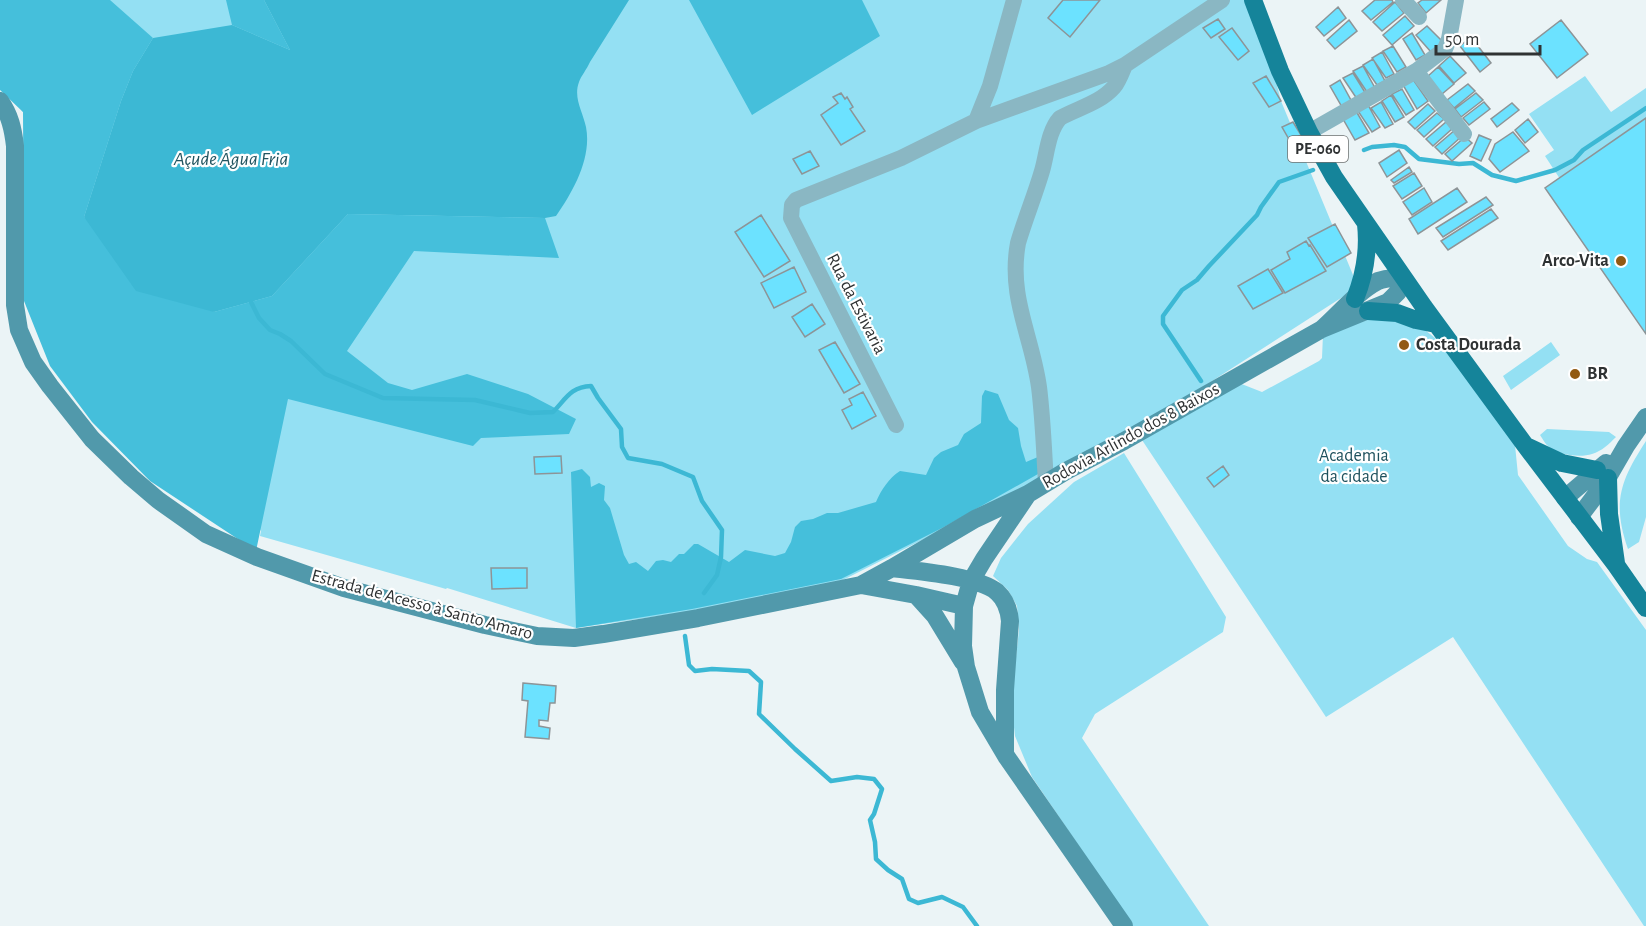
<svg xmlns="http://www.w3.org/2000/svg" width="1646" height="926" font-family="'Alegreya Sans',sans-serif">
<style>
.green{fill:#94e0f3}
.forest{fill:#45bfdb}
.water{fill:#3cb8d4}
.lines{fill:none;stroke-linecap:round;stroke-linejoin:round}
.stream{stroke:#3cb8d4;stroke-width:4.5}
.building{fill:#6ce2ff;stroke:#8d9497;stroke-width:1.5}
.street{stroke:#8ab7c3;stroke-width:16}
.secondary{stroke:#5199ab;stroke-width:18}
.primary{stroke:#15849a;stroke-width:18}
.poi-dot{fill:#925a13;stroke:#fff;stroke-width:2}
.labels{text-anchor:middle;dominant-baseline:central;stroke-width:4.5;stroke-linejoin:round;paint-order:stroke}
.shield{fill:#fff;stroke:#6d7070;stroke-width:1.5}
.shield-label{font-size:16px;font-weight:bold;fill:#2f3233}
.poi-label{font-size:18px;font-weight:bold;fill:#2f3233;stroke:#fff;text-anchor:start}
.street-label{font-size:18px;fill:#2f3233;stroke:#fff}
.park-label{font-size:18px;fill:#1e515d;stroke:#fff}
.water-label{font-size:20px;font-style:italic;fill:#225561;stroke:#fff}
</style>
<rect width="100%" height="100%" fill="#ebf4f6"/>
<!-- green -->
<path class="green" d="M 0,0 L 1255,0 L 1281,101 L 1358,287 L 1122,439 L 843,580 L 714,608 L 576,628 L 447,588 L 446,589 L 260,536 L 261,531 L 23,112 L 0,84 Z
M 1585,76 L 1611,112 L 1646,88 L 1646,118 L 1560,179 L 1545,156 L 1554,150 L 1529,114 Z
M 1382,315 L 1420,326 L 1435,338 L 1466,372 L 1514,435 L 1518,475 L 1568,546 L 1587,559 L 1597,562 L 1646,630 L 1646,926 L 1644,926 L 1453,637 L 1326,717 L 1142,440 L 1239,383 L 1262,392 L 1319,361 L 1322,358 L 1323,334 Z
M 1551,342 L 1560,355 L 1511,390 L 1503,376 Z
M 1547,429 L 1609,432 L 1616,437 C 1609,444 1602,451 1592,454 C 1580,458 1559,455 1549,447 C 1545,444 1543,439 1540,435 Z
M 1646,441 L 1646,517 L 1639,542 L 1628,549 C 1612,503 1620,481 1646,441 Z
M 1124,453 L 1226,617 L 1223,632 L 1095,714 L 1082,738 L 1209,926 L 1133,926 L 1032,777 L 1015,736 L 1011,701 L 1019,630 L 1017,606 L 1008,590 L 993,576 L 1001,558 L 1028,524 L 1074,482 Z"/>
<!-- forest -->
<path class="forest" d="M 0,0 L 110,0 L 153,38 L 133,71 L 121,101 L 84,217 L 214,312 L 272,296 L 348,214 L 545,218 L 559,258 L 414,251 L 347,351 L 388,383 L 412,390 L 467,374 L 528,394 L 576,419 L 569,434 L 481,438 L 473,446 L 288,399 L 256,551 L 150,481 L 92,422 L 50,366 L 24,301 L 23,112 L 0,90 Z
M 226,0 L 264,0 L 290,50 L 232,25 Z
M 689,0 L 862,0 L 880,36 L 752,115 Z
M 985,390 L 998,394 L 1009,420 L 1018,428 L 1021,446 L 1026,462 L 1038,457 L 1038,474 L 944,527 L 841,579 L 692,609 L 576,628 L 571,472 L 582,469 L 590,477 L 591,487 L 599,483 L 605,486 L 604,500 L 610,508 L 624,555 L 629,564 L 636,562 L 648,571 L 656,561 L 663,560 L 671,562 L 679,554 L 684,554 L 694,544 L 698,544 L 729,562 L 745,550 L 775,556 L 785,553 L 791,542 L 795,527 L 801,521 L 813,519 L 827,513 L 838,513 L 876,502 C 881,490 889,478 900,471 L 926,475 L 934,458 L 941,452 L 958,445 L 964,434 L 981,423 L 982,396 Z"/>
<!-- water -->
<path class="water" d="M 264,0 L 629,0 C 616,21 603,41 590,62 C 587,69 581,76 579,82 C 573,98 583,112 586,127 C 592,158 573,192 556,216 L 545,218 L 348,214 L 272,296 L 214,312 L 136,291 L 84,217 L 121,101 L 133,71 L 153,38 L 232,25 L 290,50 Z"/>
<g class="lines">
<!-- stream -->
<path class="stream" d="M 1364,150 L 1372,147 L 1394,145 L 1405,147 L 1419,159 L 1459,164 L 1473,163 L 1492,175 L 1516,181 L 1555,170 L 1574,160 L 1583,150 L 1646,108
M 251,302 L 259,318 L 270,330 L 280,334 L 291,341 L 325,374 L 383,398 L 475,400 L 530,413 L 553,412 C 566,399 570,387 591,386 L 598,398 L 621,429 L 622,447 L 628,458 L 662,464 L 693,477 L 702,501 L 722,530 L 721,557 L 717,575 L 704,593
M 1201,381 L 1163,324 L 1163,316 L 1182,290 L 1197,280 L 1209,266 L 1257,215 L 1261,207 L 1279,182 L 1313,170
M 685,636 L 689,665 L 695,671 L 712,669 L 749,671 L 761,682 L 759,714 L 795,749 L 831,781 L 857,777 L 874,779 L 882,789 L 874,814 L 870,820 L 875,842 L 876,859 L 888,870 L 902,879 L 909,899 L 918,903 L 942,897 L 963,907 L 977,926"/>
</g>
<!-- building -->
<path class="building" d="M 1063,0 L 1100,0 L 1070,37 L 1048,18 Z
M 1375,0 L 1392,0 L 1393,2 L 1371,20 L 1362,11 Z
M 1422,0 L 1441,0 L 1426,13 L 1418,3 Z
M 1395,2 L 1404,13 L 1382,31 L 1373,22 Z
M 1338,7 L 1346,18 L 1324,36 L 1316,27 Z
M 1405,16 L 1414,26 L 1392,45 L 1383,35 Z
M 1218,19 L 1225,29 L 1211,38 L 1203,28 Z
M 1349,20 L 1357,31 L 1335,49 L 1327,40 Z
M 1561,20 L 1588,54 L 1557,78 L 1530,44 Z
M 1427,26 L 1443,42 L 1431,52 L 1416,35 Z
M 1232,28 L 1249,51 L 1238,60 L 1219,37 Z
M 1412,33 L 1425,55 L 1416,60 L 1403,39 Z
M 1471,37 L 1491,63 L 1480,72 L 1460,46 Z
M 1393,46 L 1406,67 L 1397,72 L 1383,51 Z
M 1382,52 L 1394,74 L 1386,78 L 1372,58 Z
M 1450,56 L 1466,73 L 1454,83 L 1439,66 Z
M 1373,59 L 1385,81 L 1377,85 L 1363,65 Z
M 1363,66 L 1375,88 L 1367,92 L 1353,71 Z
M 1438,67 L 1454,84 L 1442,94 L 1427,77 Z
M 1353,73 L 1366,94 L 1357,99 L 1343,78 Z
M 1266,76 L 1281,101 L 1269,107 L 1253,83 Z
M 1412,78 L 1428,101 L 1417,109 L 1403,85 Z
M 1340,80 L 1352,102 L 1342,107 L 1330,86 Z
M 1468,84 L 1475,91 L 1454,108 L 1447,100 Z
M 1402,89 L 1414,110 L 1406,115 L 1392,94 Z
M 841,93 L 845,99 L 847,97 L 853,107 L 850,109 L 865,131 L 841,145 L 821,115 L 838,103 L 833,97 Z
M 1476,93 L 1483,100 L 1461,117 L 1455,109 Z
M 1391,95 L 1404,117 L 1395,122 L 1382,101 Z
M 1381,102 L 1393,124 L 1385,128 L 1371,108 Z
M 1484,102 L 1490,109 L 1469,125 L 1463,118 Z
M 1512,103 L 1519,110 L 1497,127 L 1491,119 Z
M 1428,104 L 1435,111 L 1415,129 L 1408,122 Z
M 1368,105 L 1380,127 L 1372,132 L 1358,111 Z
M 1356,111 L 1369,133 L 1355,140 L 1343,119 Z
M 1437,113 L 1444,119 L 1424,137 L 1417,130 Z
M 1646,118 L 1646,334 L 1545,188 Z
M 1528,119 L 1538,132 L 1525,143 L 1515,130 Z
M 1293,122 L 1301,135 L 1290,141 L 1282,127 Z
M 1446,122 L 1453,128 L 1433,146 L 1426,139 Z
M 1455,130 L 1462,136 L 1442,154 L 1435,147 Z
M 1513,132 L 1529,151 L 1500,172 L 1489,159 L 1495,144 Z
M 1479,135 L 1491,140 L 1481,161 L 1470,156 Z
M 1465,137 L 1472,143 L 1452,161 L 1445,154 Z
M 1399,150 L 1407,163 L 1387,177 L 1379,163 Z
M 810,151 L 819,166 L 802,174 L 793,159 Z
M 1409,167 L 1412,172 L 1394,183 L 1391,180 Z
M 1414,173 L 1422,186 L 1402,199 L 1393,186 Z
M 1424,188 L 1432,202 L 1412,215 L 1403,202 Z
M 1457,188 L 1467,202 L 1418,234 L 1409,219 Z
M 1486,197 L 1493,205 L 1443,237 L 1436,228 Z
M 1491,209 L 1498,218 L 1448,250 L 1441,241 Z
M 761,215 L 790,261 L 764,277 L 735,232 Z
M 1335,224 L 1351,253 L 1327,267 L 1308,238 Z
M 1306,241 L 1309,246 L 1310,245 L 1326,271 L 1285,293 L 1271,270 L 1290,259 L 1287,252 Z
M 794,267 L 806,292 L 774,308 L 761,283 Z
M 1268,269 L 1283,293 L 1253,309 L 1238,286 Z
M 812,304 L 825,324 L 805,337 L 792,317 Z
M 835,342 L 860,384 L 844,393 L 819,350 Z
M 863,392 L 876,416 L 852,429 L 842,410 L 852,405 L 849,399 Z
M 561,456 L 562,473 L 535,474 L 534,457 Z
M 1223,466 L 1229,475 L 1214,487 L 1207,478 Z
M 491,568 L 527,568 L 527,588 L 492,589 Z
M 523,683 L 556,686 L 555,703 L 550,703 L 548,721 L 539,720 L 539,726 L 550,728 L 549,739 L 525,737 L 528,701 L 522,700 Z"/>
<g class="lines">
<!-- street -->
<path class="street" d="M 1403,0 L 1419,17
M 1416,71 L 1464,134
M 976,121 L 990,86 L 1014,0
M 1309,132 L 1416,71 L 1445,49 L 1449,39 L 1456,0
M 896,425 L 791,218 L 792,205 L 796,200 L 901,158 L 976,121 L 1109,73 L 1125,65 L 1222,0
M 1046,483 C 1044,451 1043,419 1039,387 C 1032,336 1008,297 1018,243 C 1025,219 1035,195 1042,171 C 1047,154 1048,131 1060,118 C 1078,108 1100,103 1114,87 C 1119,81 1122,72 1125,65"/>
<!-- secondary -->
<path class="secondary" d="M 0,101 C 10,115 13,129 15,146 L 15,305 L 19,330 L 33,362 L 50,386 L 92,439 L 131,477 L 158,500 L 206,534 L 257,557 L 344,588 L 485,625 L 537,636 L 574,638 L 603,634 L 698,618 L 861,585 L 892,568 L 975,519 L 1028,494
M 1565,498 L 1606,463
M 1579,517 L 1604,484 L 1626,446 L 1646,417
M 892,568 C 918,571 978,576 997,592 C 1006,600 1009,610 1010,621 L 1005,690 L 1005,754
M 861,585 L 916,595 L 964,606
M 916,595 L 935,616 L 963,662
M 1124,926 L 1006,756 L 980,712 L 966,667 L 963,646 L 964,606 L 971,581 L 984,559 L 1028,494 L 1066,471 L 1124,441 L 1322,329 L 1388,302 L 1398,292 L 1402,277 C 1394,278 1386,278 1378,281 C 1357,292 1340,313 1322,329"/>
<!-- primary -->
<path class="primary" d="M 1253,0 L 1280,71 L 1309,132 L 1334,177 L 1424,307 L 1525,445 L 1616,565 L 1646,608
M 1355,299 C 1365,274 1369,251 1366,224
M 1368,311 L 1397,313 L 1416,320 L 1436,324
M 1528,447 L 1562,463 L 1597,470
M 1608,478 L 1609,514 L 1616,563"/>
</g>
<!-- markers -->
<g class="poi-dot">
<circle cx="1621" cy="261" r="6"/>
<circle cx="1404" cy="345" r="6"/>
<circle cx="1575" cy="374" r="6"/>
</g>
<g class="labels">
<!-- shield labels -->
<rect class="shield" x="1288" y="136" width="60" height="26" rx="4.5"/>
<g class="shield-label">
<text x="1318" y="149">PE-060</text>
</g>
<!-- poi labels -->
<g class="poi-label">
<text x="1609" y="261" text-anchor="end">Arco-Vita</text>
<text x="1416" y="345">Costa Dourada</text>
<text x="1587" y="374">BR</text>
</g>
<!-- street labels -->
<g class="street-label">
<text transform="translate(856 304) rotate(63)">Rua da Estivaria</text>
<text transform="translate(1131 436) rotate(-29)">Rodovia Arlindo dos 8 Baixos</text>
<text transform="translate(422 605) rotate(15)">Estrada de Acesso à Santo Amaro</text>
</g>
<!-- park labels -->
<g class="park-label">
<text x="1354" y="456">Academia<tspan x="1354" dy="21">da cidade</tspan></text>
</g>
<!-- water labels -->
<g class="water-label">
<text x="231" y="159">Açude Água Fria</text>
</g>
</g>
<!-- scale -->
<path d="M1436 45v9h104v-9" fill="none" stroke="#2f3233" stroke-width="3"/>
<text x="1445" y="45" font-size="18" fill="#2f3233" stroke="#ffffff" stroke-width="4.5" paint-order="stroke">50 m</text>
</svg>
